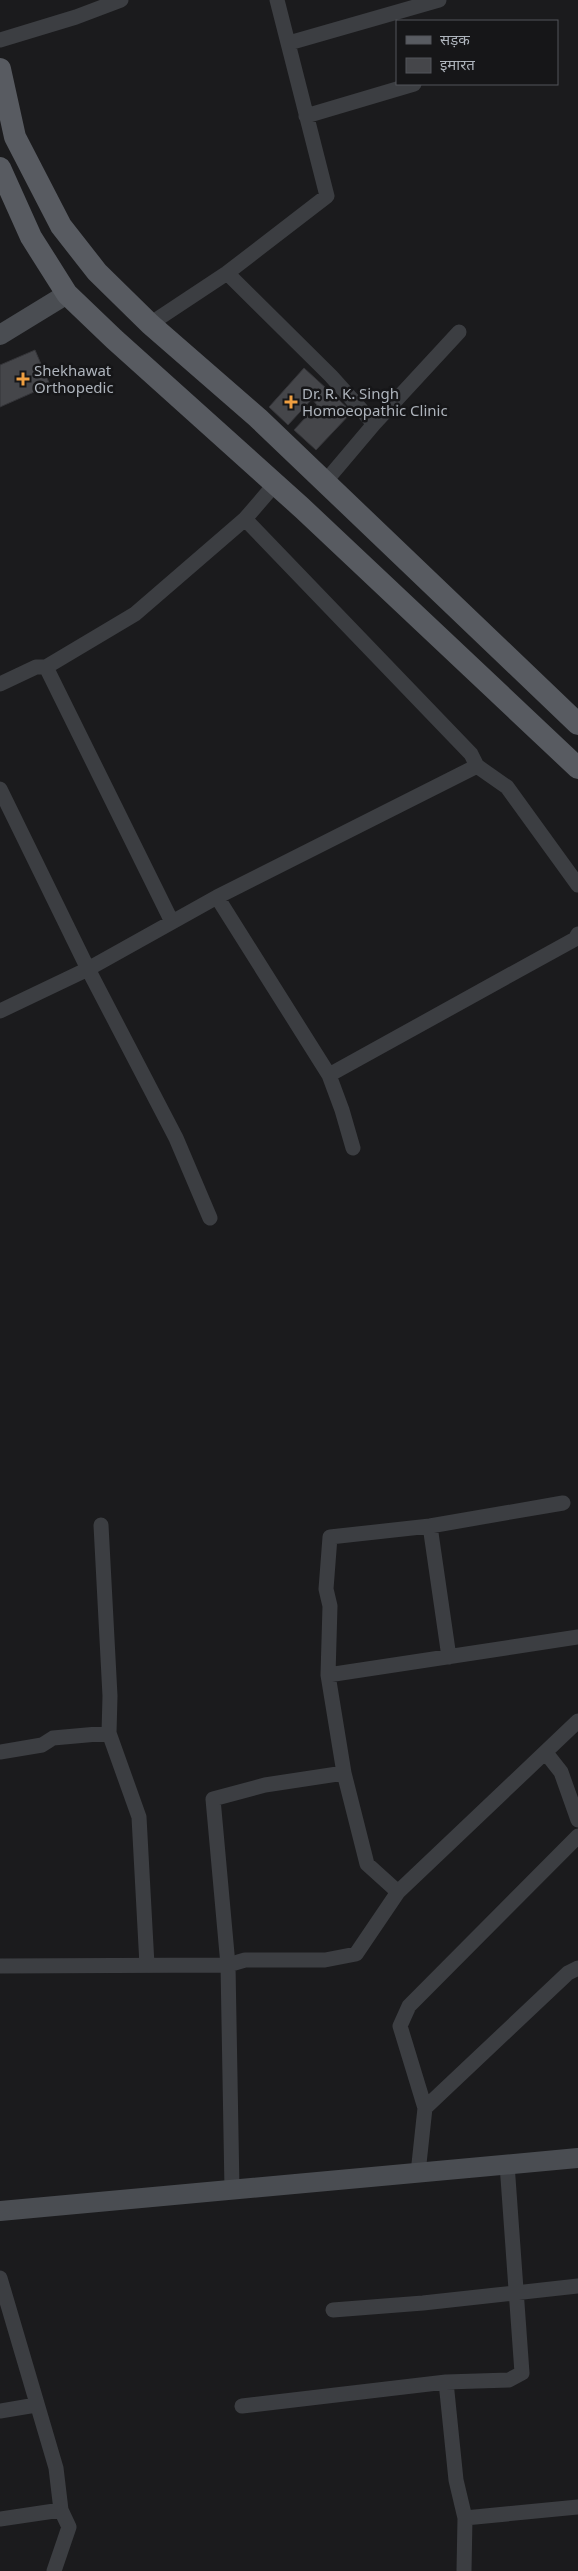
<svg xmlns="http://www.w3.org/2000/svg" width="578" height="2571" font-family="'Noto Sans','Noto Sans Devanagari',sans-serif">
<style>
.building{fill:#45464a;stroke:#353539}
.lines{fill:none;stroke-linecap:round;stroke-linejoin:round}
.street{stroke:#3c3e42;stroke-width:15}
.secondary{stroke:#4a4d52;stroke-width:20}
.primary{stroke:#585b61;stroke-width:22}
.poi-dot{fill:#ef9f41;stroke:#161618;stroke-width:2}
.labels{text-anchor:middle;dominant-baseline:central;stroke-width:5;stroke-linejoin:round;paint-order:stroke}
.poi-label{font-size:15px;fill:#aeb4bc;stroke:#161618;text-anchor:start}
</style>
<rect width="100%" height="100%" fill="#1b1b1d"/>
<!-- building -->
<path class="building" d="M 35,350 L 50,385 L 0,407 L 0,365 Z
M 304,368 L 352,412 L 316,450 L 294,430 L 317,405 L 312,399 L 288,425 L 269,407 Z"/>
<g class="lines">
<!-- street -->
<path class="street" d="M 0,40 L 76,17 L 121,0
M 289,43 L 439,0
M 306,116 L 414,84
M 227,273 L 331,376 L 374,424
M 150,324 L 227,273 L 327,196 L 277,0
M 325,482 L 374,424 L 459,332
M 245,519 L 471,754 L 477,766 L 507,787 L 578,885
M 46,667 L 172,922
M 0,684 L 36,667 L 46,667 L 135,614 L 245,519 L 275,484
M 0,789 L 88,969 L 176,1138 L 210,1218
M 217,897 L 329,1075 L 342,1110 L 353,1148
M 0,1011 L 88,969 L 217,897 L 477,766
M 329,1075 L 575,939 L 578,934
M 101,1525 L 110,1696 L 109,1733 L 139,1817 L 147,1965
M 430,1526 L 449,1657
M 328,1675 L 578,1637
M 0,1752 L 42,1745 L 53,1738 L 109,1733
M 546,1753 L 561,1772 L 578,1820
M 398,1892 L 367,1864 L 344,1773 L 328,1675 L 330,1606 L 326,1589 L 330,1537 L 430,1526 L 563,1503
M 0,1966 L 228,1965 L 245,1960 L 325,1960 L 356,1954 L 398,1892 L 578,1721
M 425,2108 L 568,1973 L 578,1968
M 418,2173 L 425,2108 L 400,2026 L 409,2006 L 578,1836
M 232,2190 L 228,1965 L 213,1799 L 265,1785 L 344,1773
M 0,2278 L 56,2468 L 61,2510 L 69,2527 L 54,2571
M 333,2310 L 423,2303 L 578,2286
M 446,2382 L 456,2480 L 465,2518 L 464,2571
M 242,2406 L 446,2382 L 509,2380 L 522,2373 L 507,2164
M 0,2411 L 36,2405
M 465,2518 L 578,2507
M 0,2519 L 61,2510"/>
<!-- secondary -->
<path class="secondary" d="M 0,335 L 67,294
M 0,2211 L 578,2158"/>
<!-- primary -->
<path class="primary" d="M 0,69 L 15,137 L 61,226 L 97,272 L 150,324 L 258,418 L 578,724
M 0,168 L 31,237 L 67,294 L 114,339 L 302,508 L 578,768"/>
</g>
<!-- markers -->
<g class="poi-dot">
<path d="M20.5 371.5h5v5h5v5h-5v5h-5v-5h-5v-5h5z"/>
<path d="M288.5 394.5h5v5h5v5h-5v5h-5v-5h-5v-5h5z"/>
</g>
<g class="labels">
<!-- poi labels -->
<g class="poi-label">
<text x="34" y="370">Shekhawat<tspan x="34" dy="17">Orthopedic</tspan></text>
<text x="302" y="393">Dr. R. K. Singh<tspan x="302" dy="17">Homoeopathic Clinic</tspan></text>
</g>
</g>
<!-- legend -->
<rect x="396" y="20" width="162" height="65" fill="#161618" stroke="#53555a"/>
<rect x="406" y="36" width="25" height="8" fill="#585b61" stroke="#53555a"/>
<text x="440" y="45" font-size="15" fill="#aeb4bc">सड़क</text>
<rect x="406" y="58" width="25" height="15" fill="#45464a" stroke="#53555a"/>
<text x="440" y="70" font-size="15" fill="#aeb4bc">इमारत</text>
</svg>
